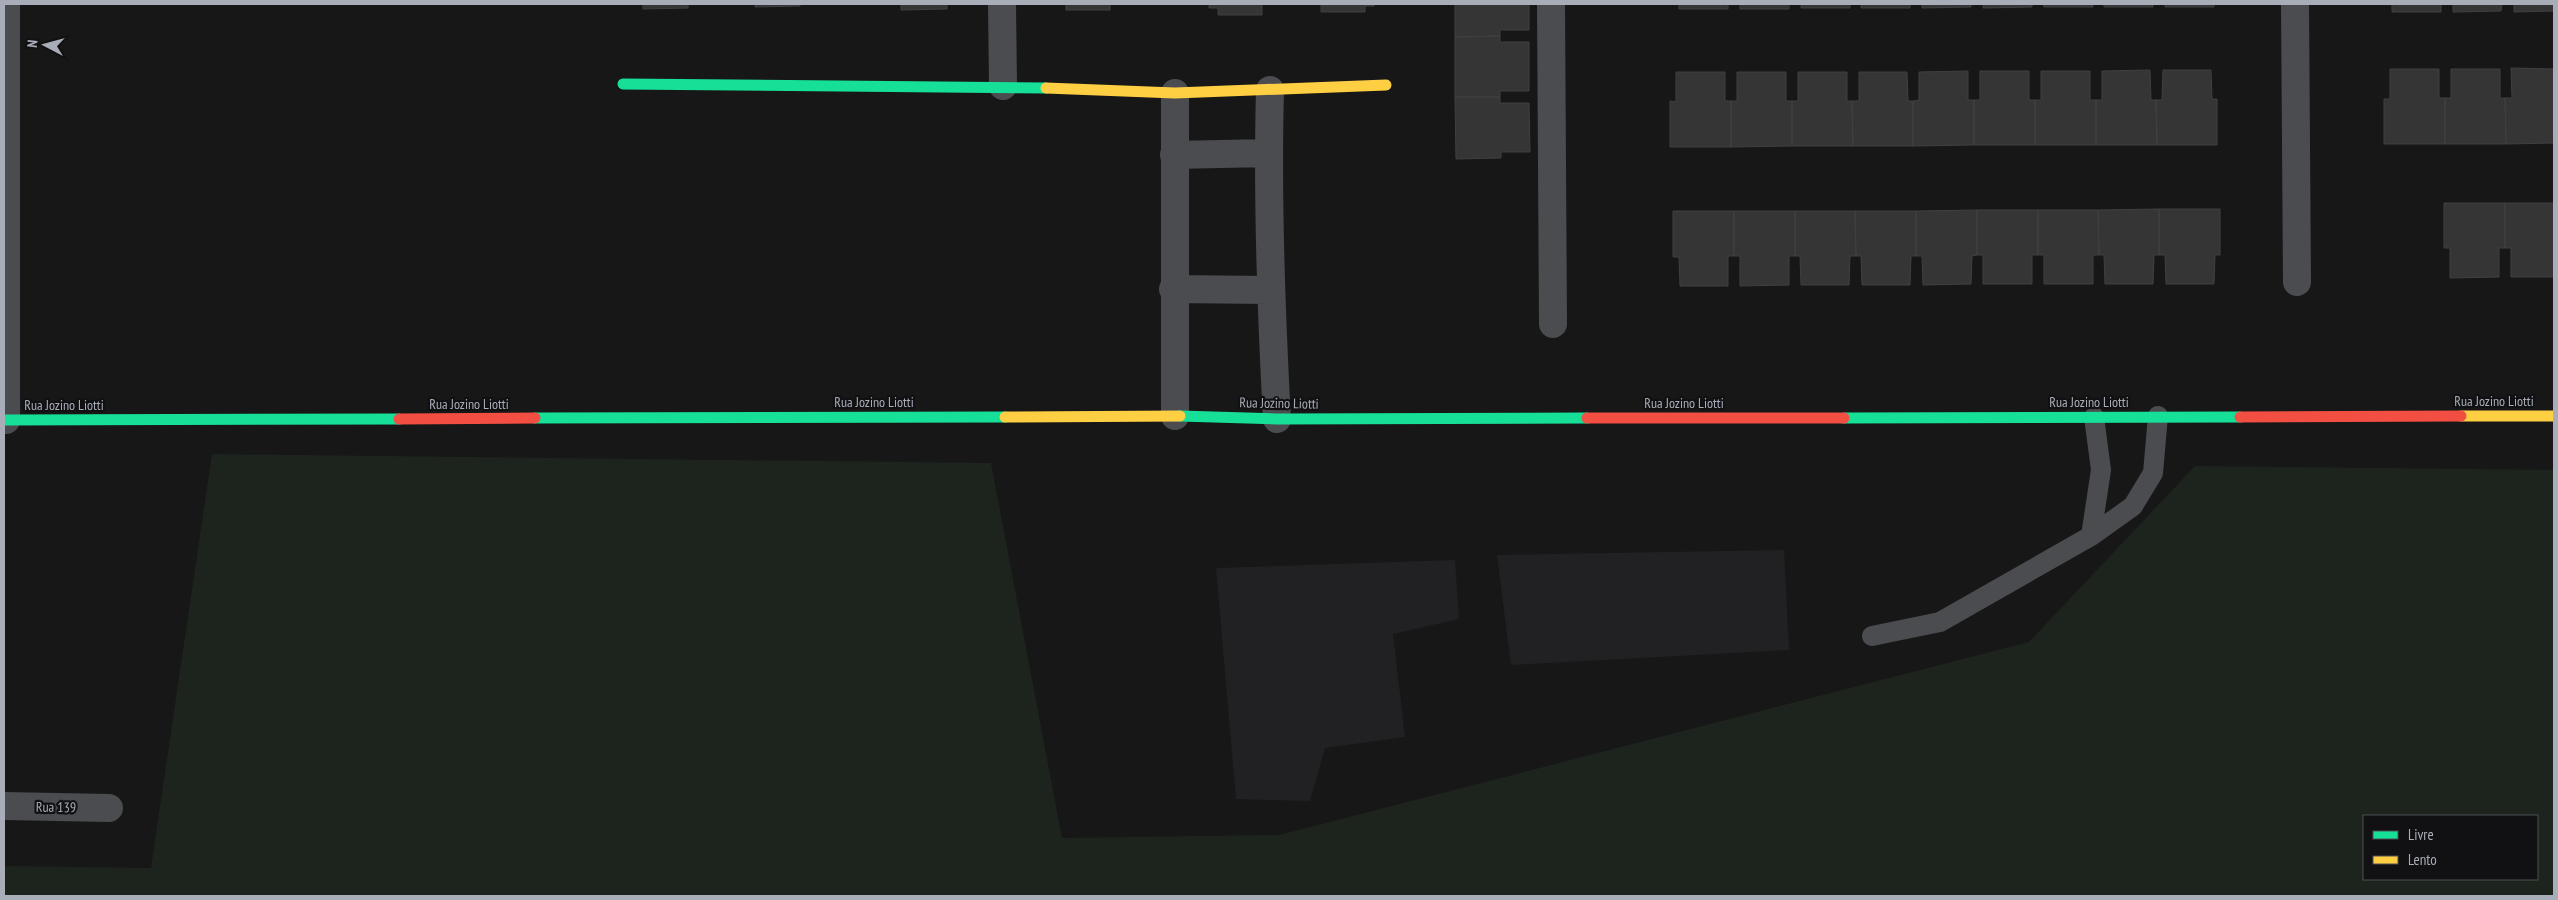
<svg xmlns="http://www.w3.org/2000/svg" width="2558" height="900" font-family="'PT Sans Narrow',sans-serif">
<style>
.built{fill:#212123}
.green{fill:#1d241e;fill-rule:evenodd}
.building{fill:#353536;stroke:#3f4043}
.lines{fill:none;stroke-linecap:round;stroke-linejoin:round}
.lane{stroke:#4b4c50;stroke-width:20}
.street{stroke:#4b4c50;stroke-width:28}
.fast{stroke:#16e098;stroke-width:11}
.slow{stroke:#ffcf43;stroke-width:11}
.jam{stroke:#f24e42;stroke-width:11}
.labels{text-anchor:middle;dominant-baseline:central;stroke-width:4.5;stroke-linejoin:round;paint-order:stroke}
.street-label{font-size:14px;fill:#a8adb8;stroke:#111113}
</style>
<rect width="100%" height="100%" fill="#171717"/>
<!-- built -->
<path class="built" d="M 1784,550 L 1789,650 L 1511,665 L 1497,555 Z
M 1455,560 L 1459,619 L 1393,634 L 1405,737 L 1325,748 L 1310,801 L 1236,799 L 1216,568 Z"/>
<!-- green -->
<path class="green" d="M 212,454 L 991,463 L 1062,838 L 1279,835 L 2029,642 L 2195,466 L 2554,470 L 2554,896 L 4,896 L 4,866 L 151,868 ZM 2364,816 L 2537,816 L 2537,879 L 2364,879 Z"/>
<!-- building -->
<path class="building" d="M 643,4 L 688,4 L 688,8 L 643,9 Z
M 755,4 L 800,4 L 800,6 L 755,7 Z
M 899,4 L 947,4 L 947,9 L 901,10 L 901,4 Z
M 1066,4 L 1119,4 L 1110,4 L 1110,10 L 1066,10 Z
M 1209,4 L 1262,4 L 1262,15 L 1218,15 L 1218,8 L 1209,8 Z
M 1321,4 L 1374,4 L 1374,6 L 1365,6 L 1365,12 L 1321,12 Z
M 1455,4 L 1529,4 L 1529,30 L 1500,30 L 1500,36 L 1455,37 Z
M 1679,4 L 1728,4 L 1728,9 L 1679,9 Z
M 1740,4 L 1789,4 L 1789,9 L 1740,9 Z
M 1801,4 L 1850,4 L 1850,8 L 1801,8 Z
M 1861,4 L 1910,4 L 1910,8 L 1861,8 Z
M 1922,4 L 1971,4 L 1971,7 L 1922,8 Z
M 1983,4 L 2032,4 L 2032,7 L 1983,8 Z
M 2043,4 L 2093,4 L 2093,7 L 2044,7 Z
M 2104,4 L 2153,4 L 2153,7 L 2104,7 Z
M 2165,4 L 2214,4 L 2214,7 L 2165,7 Z
M 2392,4 L 2441,4 L 2441,12 L 2392,12 Z
M 2453,4 L 2502,4 L 2501,11 L 2453,12 Z
M 2514,4 L 2554,4 L 2554,11 L 2514,12 Z
M 1500,36 L 1500,42 L 1529,42 L 1529,91 L 1500,91 L 1500,97 L 1455,97 L 1455,37 Z
M 2511,68 L 2554,69 L 2554,143 L 2506,144 L 2505,98 L 2512,98 Z
M 2390,69 L 2439,69 L 2439,98 L 2445,98 L 2445,144 L 2384,144 L 2384,99 L 2390,99 Z
M 2451,69 L 2500,69 L 2500,98 L 2505,98 L 2506,144 L 2445,144 L 2445,98 L 2451,98 Z
M 2150,70 L 2151,100 L 2156,100 L 2157,145 L 2096,145 L 2096,100 L 2102,100 L 2102,71 Z
M 2163,70 L 2211,70 L 2212,99 L 2217,99 L 2217,145 L 2157,145 L 2156,100 L 2162,100 Z
M 1968,71 L 1968,100 L 1974,100 L 1974,145 L 1913,146 L 1913,101 L 1919,100 L 1919,72 Z
M 1980,71 L 2029,71 L 2029,100 L 2035,100 L 2035,145 L 1974,145 L 1974,100 L 1980,100 Z
M 2041,71 L 2090,71 L 2090,100 L 2096,100 L 2096,145 L 2035,145 L 2035,100 L 2041,100 Z
M 1676,72 L 1725,72 L 1725,101 L 1731,101 L 1731,147 L 1670,147 L 1670,101 L 1676,102 Z
M 1737,72 L 1786,72 L 1786,101 L 1792,101 L 1792,146 L 1731,147 L 1731,101 L 1737,101 Z
M 1798,72 L 1847,72 L 1847,101 L 1852,101 L 1853,146 L 1792,146 L 1792,101 L 1798,101 Z
M 1859,72 L 1907,72 L 1908,101 L 1913,101 L 1913,146 L 1853,146 L 1852,101 L 1859,101 Z
M 1455,97 L 1500,97 L 1500,103 L 1529,103 L 1530,152 L 1501,152 L 1501,158 L 1456,159 Z
M 2444,203 L 2505,203 L 2505,248 L 2499,248 L 2499,277 L 2450,278 L 2450,248 L 2444,248 Z
M 2505,203 L 2554,203 L 2554,277 L 2511,277 L 2511,248 L 2505,248 Z
M 2159,209 L 2159,255 L 2154,255 L 2153,284 L 2105,284 L 2104,255 L 2099,255 L 2098,210 Z
M 2159,209 L 2220,209 L 2220,255 L 2215,255 L 2214,284 L 2166,284 L 2165,255 L 2159,255 Z
M 1977,210 L 1977,255 L 1972,256 L 1971,284 L 1923,285 L 1922,256 L 1916,256 L 1916,211 Z
M 1977,210 L 2038,210 L 2038,255 L 2032,255 L 2032,284 L 1983,284 L 1983,255 L 1977,255 Z
M 2038,210 L 2098,210 L 2099,255 L 2093,255 L 2093,284 L 2044,284 L 2044,255 L 2038,255 Z
M 1673,211 L 1734,211 L 1734,256 L 1728,256 L 1728,286 L 1680,286 L 1679,257 L 1673,257 Z
M 1734,211 L 1795,211 L 1795,256 L 1789,256 L 1789,285 L 1740,286 L 1740,256 L 1734,256 Z
M 1795,211 L 1855,211 L 1856,256 L 1850,256 L 1849,285 L 1801,285 L 1800,256 L 1795,256 Z
M 1855,211 L 1916,211 L 1916,256 L 1911,256 L 1910,285 L 1862,285 L 1861,256 L 1856,256 Z"/>
<g class="lines">
<!-- lane -->
<path class="lane" d="M 2091,536 L 2101,470 L 2094,417
M 1872,636 L 1940,622 L 2091,536 L 2133,506 L 2153,473 L 2158,416"/>
<!-- street -->
<path class="street" d="M 1002,4 L 1003,86
M 1551,4 L 1553,324
M 2295,4 L 2297,282
M 1270,90 C 1267,200 1271,309 1277,419
M 1175,93 L 1175,416
M 1174,155 L 1268,153
M 1173,289 L 1270,290
M 6,420 L 6,4
M 4,806 L 109,808"/>
<!-- fast -->
<path class="fast" d="M 623,84 L 1046,88
M 1180,416 L 1277,419 L 1587,418
M 535,418 L 1005,417
M 1844,418 L 2240,417
M 4,420 L 399,419"/>
<!-- slow -->
<path class="slow" d="M 1046,88 L 1175,93 L 1386,85
M 2461,416 L 2554,416
M 1005,417 L 1180,416"/>
<!-- jam -->
<path class="jam" d="M 2240,417 L 2461,416
M 1587,418 L 1844,418
M 399,419 L 535,418"/>
</g>
<g class="labels">
<!-- street labels -->
<g class="street-label">
<text x="2494" y="401">Rua Jozino Liotti</text>
<text x="874" y="402">Rua Jozino Liotti</text>
<text x="2089" y="402">Rua Jozino Liotti</text>
<text transform="translate(1279 403) rotate(1)">Rua Jozino Liotti</text>
<text x="1684" y="403">Rua Jozino Liotti</text>
<text x="469" y="404">Rua Jozino Liotti</text>
<text x="64" y="405">Rua Jozino Liotti</text>
<text transform="translate(56 807) rotate(1)">Rua 139</text>
</g>
</g>
<!-- border -->
<rect width="2558" height="900" fill="none" stroke="#a8adb8" stroke-width="10"/>
<!-- legend -->
<rect x="2363" y="815" width="175" height="65" fill="#111113" stroke="#4d4f55"/>
<rect x="2373" y="831" width="25" height="8" fill="#16e098" stroke="#4d4f55"/>
<text x="2408" y="840" font-size="15" fill="#a8adb8">Livre</text>
<rect x="2373" y="856" width="25" height="8" fill="#ffcf43" stroke="#4d4f55"/>
<text x="2408" y="865" font-size="15" fill="#a8adb8">Lento</text>
<!-- north arrow -->
<g transform="translate(45 45) rotate(276)" stroke="#111113" stroke-width="4" paint-order="stroke">
<path d="M0-4L9 19L0 12L-9 19Z" fill="#a8adb8"/>
<text y="-8" font-size="14" font-weight="bold" text-anchor="middle" fill="#a8adb8">N</text>
</g>
</svg>
